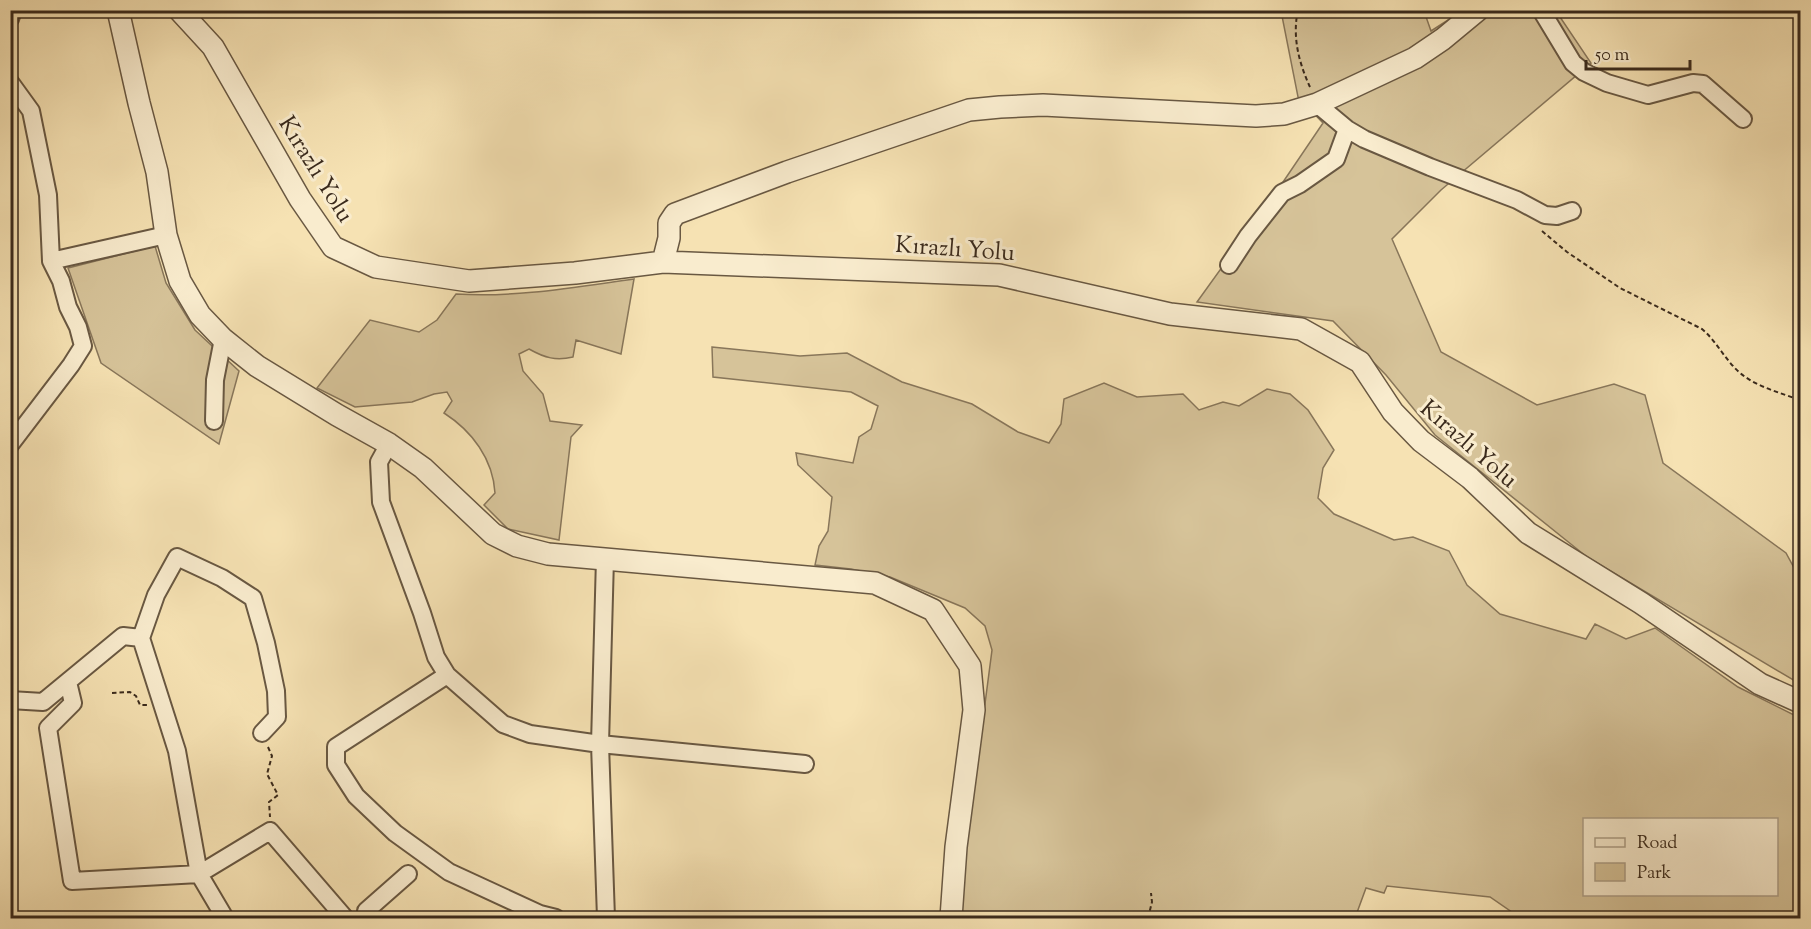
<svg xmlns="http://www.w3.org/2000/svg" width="1811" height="929" font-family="'Sorts Mill Goudy',serif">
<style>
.green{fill:#d6c399;stroke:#88765a;stroke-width:1.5;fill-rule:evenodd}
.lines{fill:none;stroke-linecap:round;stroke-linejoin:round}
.minor-casing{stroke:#695842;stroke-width:20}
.tertiary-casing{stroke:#695842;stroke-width:24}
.path{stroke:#3a2a1c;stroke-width:2;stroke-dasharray:4.5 3;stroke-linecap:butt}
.minor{stroke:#f9ecce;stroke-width:16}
.tertiary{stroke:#f9ecce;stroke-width:21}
.labels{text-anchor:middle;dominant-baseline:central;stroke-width:6;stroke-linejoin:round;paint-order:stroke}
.street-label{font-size:24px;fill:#3a2a1c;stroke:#f9ecce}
</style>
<rect width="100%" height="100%" fill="#f6e2b3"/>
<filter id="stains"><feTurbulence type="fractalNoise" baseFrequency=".00333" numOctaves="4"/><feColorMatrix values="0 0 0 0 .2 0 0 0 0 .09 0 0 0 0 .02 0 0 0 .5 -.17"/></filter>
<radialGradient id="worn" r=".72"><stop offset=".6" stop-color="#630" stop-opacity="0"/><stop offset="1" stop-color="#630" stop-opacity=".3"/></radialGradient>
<!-- green -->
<path class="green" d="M 1281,11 L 1424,11 L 1431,31 L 1462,11 L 1556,11 L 1591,63 L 1441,190 L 1392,239 L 1441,352 L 1537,405 L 1614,384 L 1645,395 L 1663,463 L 1786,553 L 1800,579 L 1800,669 L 1795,681 L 1587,557 L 1435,435 L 1386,375 L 1333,321 L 1197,302 L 1279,188 L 1323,123 L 1298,97 Z
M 155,246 L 166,283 L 195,330 L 239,371 L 219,444 L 101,363 L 68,268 Z
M 634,279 L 621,354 L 576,340 L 573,357 C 556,361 545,358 529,349 L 519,354 L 523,371 L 543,394 L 550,421 L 582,425 L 571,437 L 559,540 L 508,529 L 484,505 L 495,493 C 493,459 472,431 444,413 L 452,401 L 447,392 L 434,394 L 412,402 L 355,407 L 317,388 L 370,320 L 419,332 L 437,320 L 456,294 C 515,298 576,287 634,279 Z
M 712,347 L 800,356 L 847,353 L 902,382 L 972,404 L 1018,432 L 1049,443 L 1061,424 L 1064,399 L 1104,383 L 1137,397 L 1183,394 L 1199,410 L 1223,402 L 1239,406 L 1267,389 L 1290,394 L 1308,410 L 1334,450 L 1323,468 L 1318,498 L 1334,514 L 1394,540 L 1413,537 L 1449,551 L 1467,585 L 1500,614 L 1586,639 L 1595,624 L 1626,639 L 1655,628 L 1738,687 L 1800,718 L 1800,918 L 1516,918 L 1516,915 L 1490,897 L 1387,886 L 1384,893 L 1366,888 L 1355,918 L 957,918 L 992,650 L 985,626 L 965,608 L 890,577 L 851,569 L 815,565 L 819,546 L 828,531 L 832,497 L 798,465 L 796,453 L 853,463 L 859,437 L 871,429 L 878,406 L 851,392 L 713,377 ZM 1584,820 L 1776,820 L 1776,894 L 1584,894 Z"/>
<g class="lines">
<defs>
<path id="minor" d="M 1541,10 L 1573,63 L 1584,72 L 1607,83 L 1648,95 L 1693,83 L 1703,84 L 1743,119
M 10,19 L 13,10
M 10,82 L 31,111 L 48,195 L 51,261 L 61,281 L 68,307 L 78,327 L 83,346 L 71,365 L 10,445
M 1317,104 L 1347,129 L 1364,139 L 1430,167 L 1517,200 L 1545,215 L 1557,216 L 1572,211
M 51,261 L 166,235
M 1229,265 L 1248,236 L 1282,193 L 1300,184 L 1336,159 L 1347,129
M 214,421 L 215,380 L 223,339
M 389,444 L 379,462 L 381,502 L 422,613 L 436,657 L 447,675 L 503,724 L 530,734 L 600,744 L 805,764
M 605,558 L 600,744 L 606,918
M 447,675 L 336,747 L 336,765 L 356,796 L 395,833 L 449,872 L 540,914 L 556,918
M 68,682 L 73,703 L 48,728 L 72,881 L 199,874 L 270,831 L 345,918
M 10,700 L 43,702 L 123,636 L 141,638
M 366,911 L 408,874
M 225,918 L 199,874 L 177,751 L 141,638 L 156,595 L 177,557 L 222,578 L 253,598 L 266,643 L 276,691 L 277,717 L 262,733"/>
<path id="tertiary" d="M 118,10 L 139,103 L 157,172 L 166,235 L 180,281 L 200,315 L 223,339 L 257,366 L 337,415 L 389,444 L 423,468 L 493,534 L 517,546 L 548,554 L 875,583 L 933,610 L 970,666 L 974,710 L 956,847 L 951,918
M 179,10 L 213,47 L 300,199 L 333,247 L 376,267 L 469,281 L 575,273 L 663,262 L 999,275 L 1170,314 L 1301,329 L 1360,362 L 1393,412 L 1421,441 L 1470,478 L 1528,533 L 1641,603 L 1760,684 L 1800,702
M 663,262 L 669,238 L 669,223 L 675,214 L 787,172 L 969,110 L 1000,107 L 1043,105 L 1256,116 L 1284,114 L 1317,104 L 1415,58 L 1443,39 L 1478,10"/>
</defs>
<!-- minor casing -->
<use href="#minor" class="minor-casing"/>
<!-- tertiary casing -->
<use href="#tertiary" class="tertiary-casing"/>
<!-- path -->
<path class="path" d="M 1298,10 C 1292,37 1299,63 1310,87
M 1542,231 L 1567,252 L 1620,288 L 1702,329 C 1715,340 1722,354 1733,366 C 1749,385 1778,392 1800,400
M 112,693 L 130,692 L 136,696 L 140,705 L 147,705
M 268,747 L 272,756 L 267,774 L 278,795 L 269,802 L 270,817
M 1148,918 L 1152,902 L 1151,893"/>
<!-- minor -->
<use href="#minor" class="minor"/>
<!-- tertiary -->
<use href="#tertiary" class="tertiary"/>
</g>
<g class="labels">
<!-- street labels -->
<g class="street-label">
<text transform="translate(315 170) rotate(58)">Kırazlı Yolu</text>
<text transform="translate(955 250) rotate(4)">Kırazlı Yolu</text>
<text transform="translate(1468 445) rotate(41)">Kırazlı Yolu</text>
</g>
</g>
<!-- margin -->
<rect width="1811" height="929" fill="none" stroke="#f6e2b3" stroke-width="36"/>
<rect x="12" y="12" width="1787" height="905" fill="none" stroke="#3a2a1c" stroke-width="3"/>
<rect x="18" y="18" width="1775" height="893" fill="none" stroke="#3a2a1c" stroke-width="1.5"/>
<!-- legend -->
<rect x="1583" y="818" width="195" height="78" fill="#f9ecce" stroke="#ad9e87" stroke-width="1.5"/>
<rect x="1595" y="838" width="30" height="9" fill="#f9ecce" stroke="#ad9e87" stroke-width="1.5"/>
<text x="1637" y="848" font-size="18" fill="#3a2a1c">Road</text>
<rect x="1595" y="863" width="30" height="18" fill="#d6c399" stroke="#ad9e87" stroke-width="1.5"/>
<text x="1637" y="878" font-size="18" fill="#3a2a1c">Park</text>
<!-- scale -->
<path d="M1586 60v9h104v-9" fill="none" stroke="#3a2a1c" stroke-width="3"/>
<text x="1595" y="60" font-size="18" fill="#3a2a1c" stroke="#f9ecce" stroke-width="4.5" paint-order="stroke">50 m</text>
<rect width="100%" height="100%" filter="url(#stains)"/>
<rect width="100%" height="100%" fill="url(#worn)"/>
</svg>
